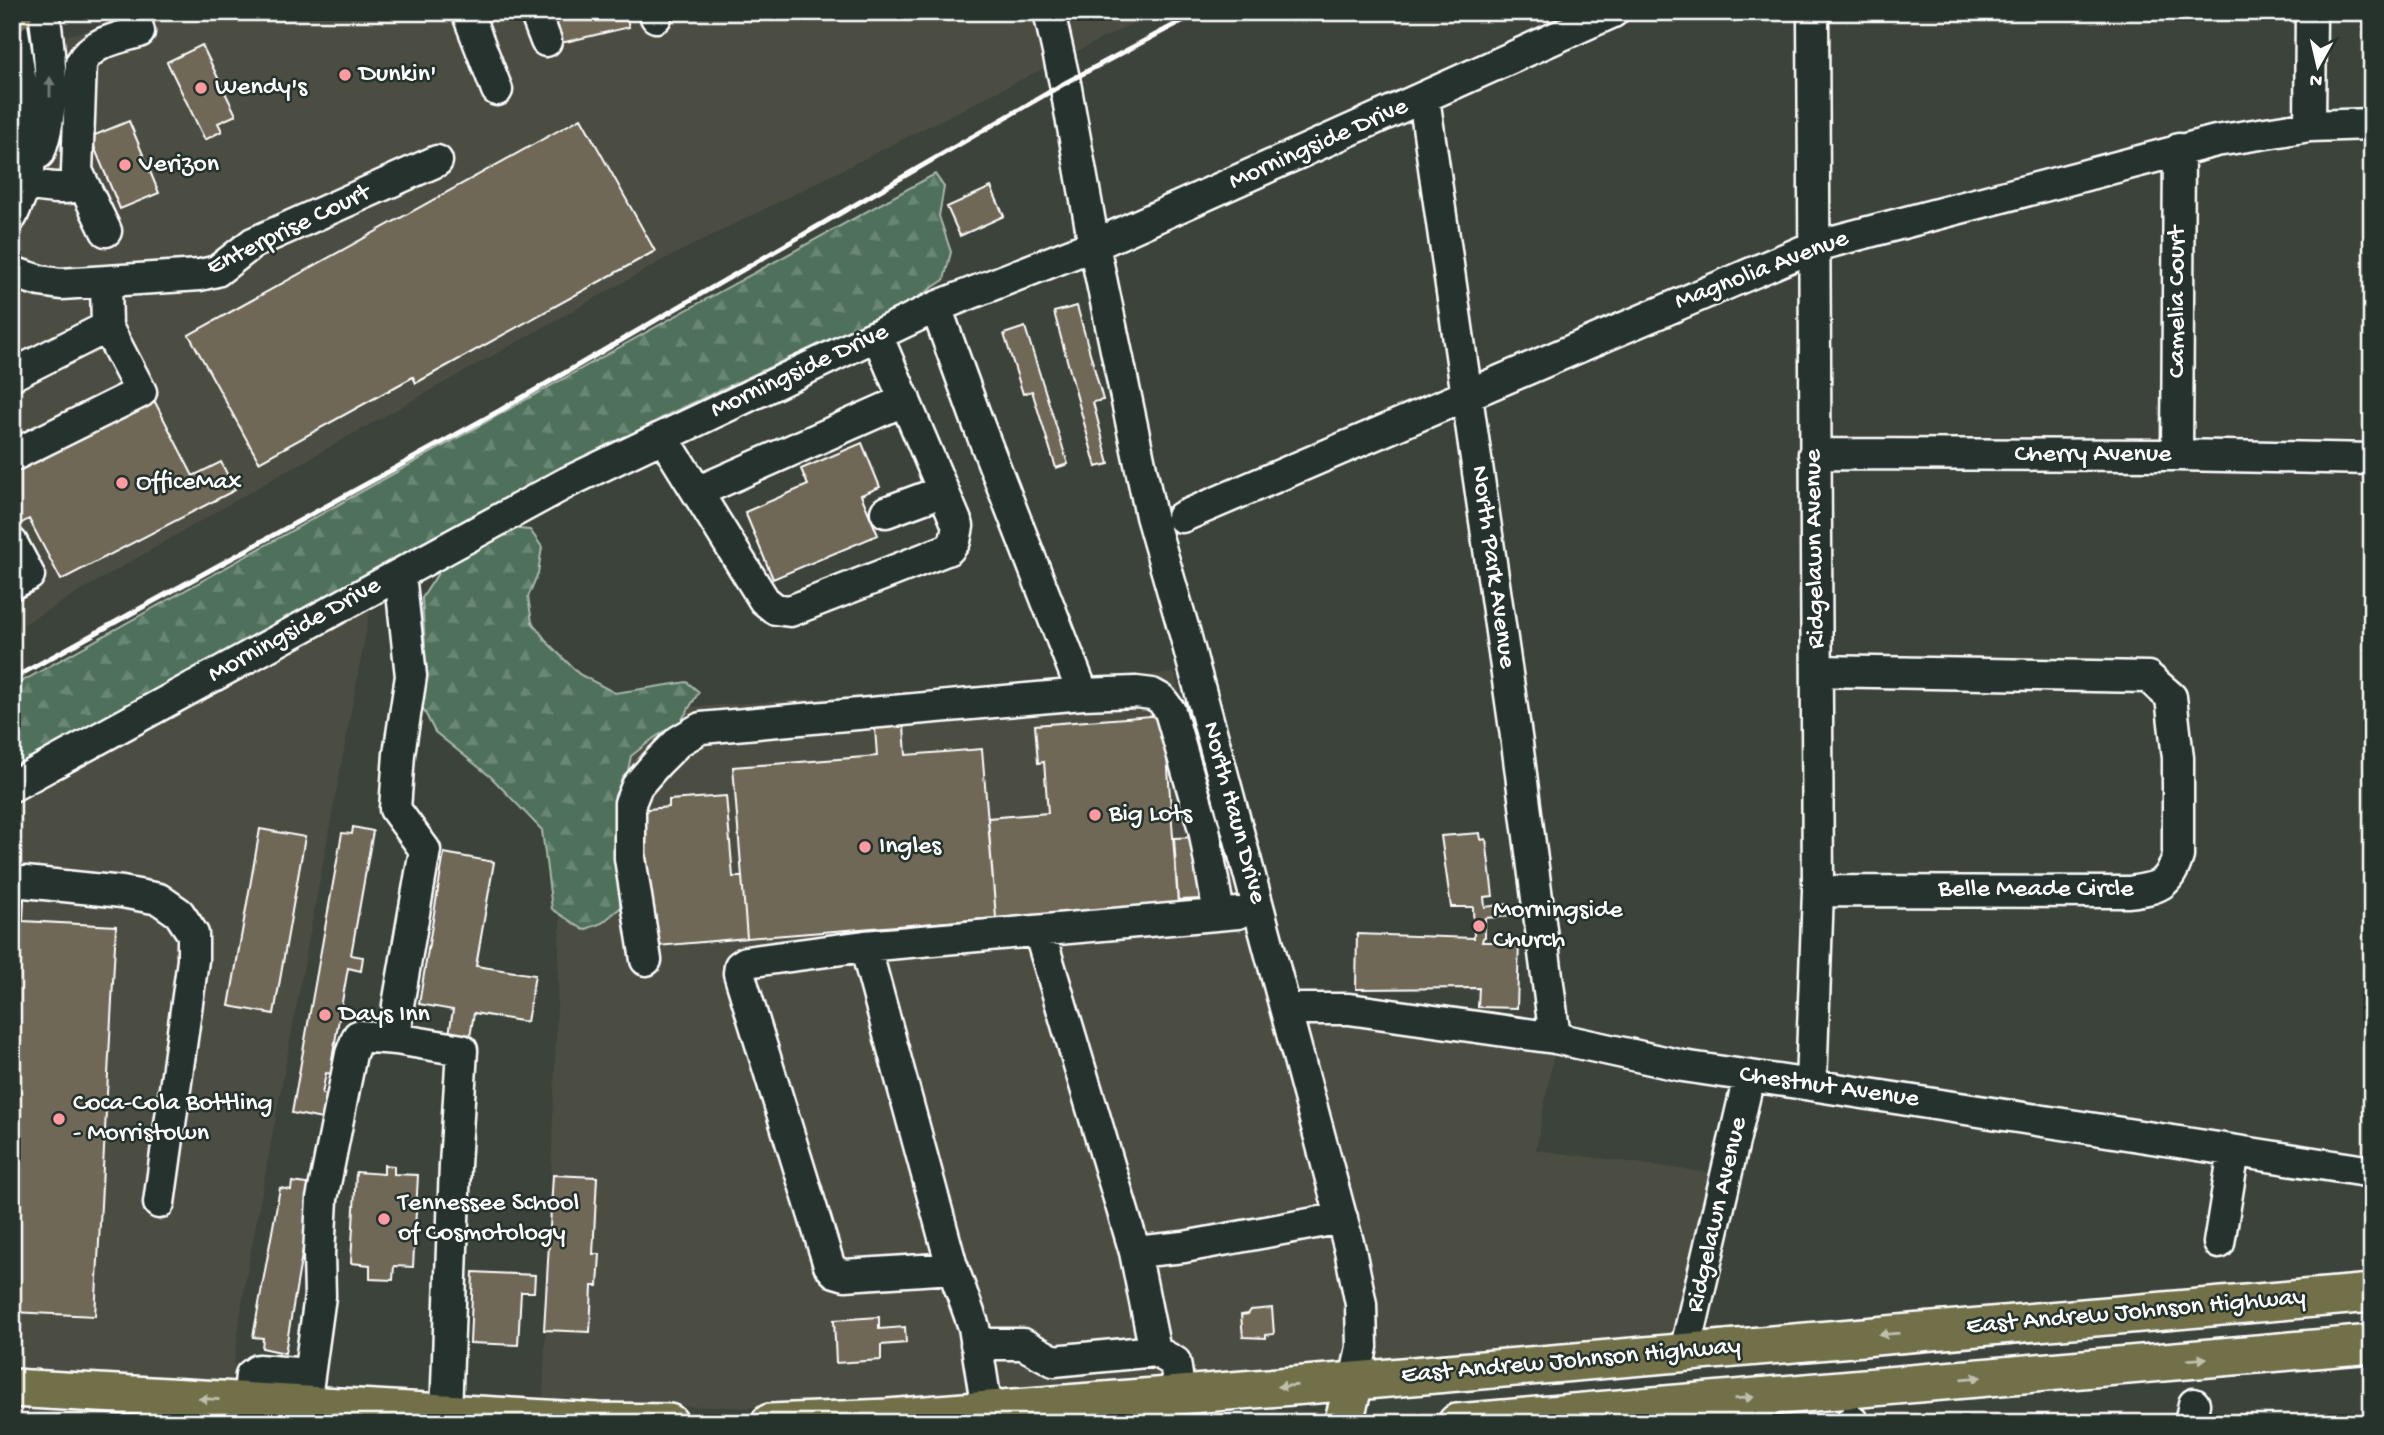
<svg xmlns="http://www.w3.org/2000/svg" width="2384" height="1435" font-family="'Gochi Hand',sans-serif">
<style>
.built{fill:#4b4e43}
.forest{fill:url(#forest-firs);stroke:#a8b8ad;stroke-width:2}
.building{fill:#6f6857;stroke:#fff;stroke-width:2}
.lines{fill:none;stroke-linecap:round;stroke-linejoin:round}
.minor-casing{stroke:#fff;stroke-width:35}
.major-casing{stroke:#fff;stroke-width:42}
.minor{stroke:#26332d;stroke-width:30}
.major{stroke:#71704a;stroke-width:37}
.rail{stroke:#fff;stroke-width:5}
.oneway{fill:#727a76}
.oneway2{fill:#bfbfae}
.poi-dot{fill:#ff9aa2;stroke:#26332d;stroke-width:2.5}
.labels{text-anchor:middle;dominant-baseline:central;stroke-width:5;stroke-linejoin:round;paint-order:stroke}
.poi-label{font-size:26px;fill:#fff;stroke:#26332d;text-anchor:start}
.street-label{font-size:26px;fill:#fff;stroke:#26332d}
</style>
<defs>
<pattern id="forest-firs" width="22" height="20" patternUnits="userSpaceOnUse" patternTransform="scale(1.75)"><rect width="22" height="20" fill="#50715b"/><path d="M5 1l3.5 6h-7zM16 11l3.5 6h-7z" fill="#6a8674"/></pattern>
</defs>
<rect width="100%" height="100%" fill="#3c433a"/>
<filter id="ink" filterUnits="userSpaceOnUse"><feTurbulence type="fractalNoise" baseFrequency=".0143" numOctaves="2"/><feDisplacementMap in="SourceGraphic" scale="14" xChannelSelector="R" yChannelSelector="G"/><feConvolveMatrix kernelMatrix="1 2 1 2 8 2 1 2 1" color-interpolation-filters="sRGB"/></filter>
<g filter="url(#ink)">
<!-- built -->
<path class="built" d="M 156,12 L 1155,12 L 663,260 L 262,485 L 12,631 L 12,50 Z
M 374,588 L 245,1283 L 229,1401 L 12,1388 L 12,786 Z
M 1174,673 L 1275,1020 L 1339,1020 L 1555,1048 L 1536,1150 L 1719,1174 L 1676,1334 L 1523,1350 L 788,1408 L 543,1404 L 560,923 L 593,714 Z"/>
<!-- forest -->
<path class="forest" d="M 935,174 L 944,187 L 939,216 L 951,252 L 944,280 L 912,301 L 673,412 L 397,561 L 12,777 L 12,687 L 670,319 Z
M 507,528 L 530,530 L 542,547 L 538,573 L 528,597 L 532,622 L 549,644 L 579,674 L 615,693 L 687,682 L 699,692 L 681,721 L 654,738 L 631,756 L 614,836 L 622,878 L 620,908 L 602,923 L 584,930 L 552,909 L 542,830 L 491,777 L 435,732 L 418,699 L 425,645 L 422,598 L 446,561 Z"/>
<!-- building -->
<path class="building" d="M 553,12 L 625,12 L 629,27 L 561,43 Z
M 202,45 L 236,115 L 218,123 L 222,131 L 205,140 L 167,62 Z
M 581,118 L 655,251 L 416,383 L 413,377 L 259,462 L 189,335 Z
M 129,121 L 159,193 L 120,209 L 90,137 Z
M 991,187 L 1004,216 L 960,236 L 947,207 Z
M 1077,306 L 1103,400 L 1093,402 L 1109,464 L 1096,467 L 1054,312 Z
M 1025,327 L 1068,464 L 1056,468 L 1032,391 L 1023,394 L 1004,334 Z
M 154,400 L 193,476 L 221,462 L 235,490 L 61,580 L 29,519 L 20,524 L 12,510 L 12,466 L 45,456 Z
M 862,443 L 880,487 L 861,495 L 878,535 L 773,579 L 745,512 L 808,485 L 801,469 Z
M 1164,715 L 1178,904 L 996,918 L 988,818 L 1048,813 L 1044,762 L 1038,763 L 1035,725 Z
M 904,726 L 906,755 L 982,749 L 996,918 L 747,938 L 733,767 L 877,756 L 875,728 Z
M 726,796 L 733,877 L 742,877 L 747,938 L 658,946 L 657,934 L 649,935 L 638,810 L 669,807 L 669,800 Z
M 353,827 L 373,831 L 351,955 L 363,957 L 361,971 L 348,968 L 332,1059 L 344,1061 L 341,1075 L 326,1073 L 322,1094 L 336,1096 L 332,1121 L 292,1113 L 342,833 L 352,834 Z
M 260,829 L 305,837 L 274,1014 L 229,1006 Z
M 1480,833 L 1481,840 L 1486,839 L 1493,896 L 1484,897 L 1485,907 L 1508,904 L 1510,916 L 1485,918 L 1485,937 L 1483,938 L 1482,942 L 1519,942 L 1517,1008 L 1478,1007 L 1479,988 L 1356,989 L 1357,934 L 1474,938 L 1473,907 L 1451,907 L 1441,836 Z
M 1199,837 L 1203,899 L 1178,900 L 1174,838 Z
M 444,853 L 494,862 L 476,966 L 535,975 L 527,1022 L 474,1013 L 470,1037 L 449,1034 L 453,1010 L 419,1004 Z
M 12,900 L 24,901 L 23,921 L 116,926 L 95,1316 L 12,1312 Z
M 384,1165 L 394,1166 L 394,1174 L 418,1175 L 413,1267 L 394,1266 L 393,1280 L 370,1279 L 370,1265 L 351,1263 L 356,1172 L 384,1174 Z
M 553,1175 L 597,1177 L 593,1254 L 600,1254 L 598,1286 L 592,1286 L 590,1332 L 544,1330 Z
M 292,1182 L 314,1185 L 285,1353 L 262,1348 L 263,1338 L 253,1337 L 280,1188 L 291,1190 Z
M 473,1272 L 535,1275 L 534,1292 L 521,1292 L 518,1345 L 470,1343 Z
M 1272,1308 L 1274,1334 L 1266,1335 L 1266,1338 L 1243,1337 L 1241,1315 L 1248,1314 L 1251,1310 Z
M 879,1317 L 879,1329 L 905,1327 L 906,1343 L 881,1345 L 881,1360 L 836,1363 L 834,1320 Z"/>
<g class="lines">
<defs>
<path id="minor" d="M 467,12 L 497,90
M 535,12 L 546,41
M 655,12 L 656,17
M 1049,12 L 1065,83 L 1094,245 L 1151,516 L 1185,634 L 1350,1250 L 1361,1304 L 1362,1347 L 1355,1381
M 12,25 L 30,141 L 29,176 L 12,216
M 1424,98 L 1517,743 L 1555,1038
M 2310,126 L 2311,12
M 39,153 C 56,108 51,60 44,12
M 26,184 C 45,187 64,191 83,185
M 106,231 L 77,171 L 81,63 C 92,42 118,38 139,32 L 134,12
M 12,272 L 40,281 L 61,284 L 200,275 L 217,271 L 253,243 L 437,161
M 936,307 L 979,426 L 1083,694
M 12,375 L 107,327 L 106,282
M 663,437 L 764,600 L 775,609 L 790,611 L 949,549 L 955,541 L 958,526 L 877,335
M 1814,454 L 2177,455 L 2372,459
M 2177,455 L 2179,149
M 12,456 L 141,392 L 107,327
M 697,492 L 905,400
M 886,512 L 943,491
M 1182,517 L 1815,246 L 2216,141 L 2310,126 L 2372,124
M 12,543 L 29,575 L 12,584
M 400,574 L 411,676 L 399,754 L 395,809 L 425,850 L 398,1005 L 396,1039 L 462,1050 L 455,1165 L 446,1413
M 12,786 L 568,482 L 936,307 L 1094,245 L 1613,12
M 12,884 L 25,882 L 122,892 L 159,899 L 179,913 L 193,934 L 193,960 L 159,1203
M 1818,891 L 2129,892 C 2158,888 2169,886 2178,856 L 2178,758 L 2171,697 L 2148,677 L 1818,671
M 1039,931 L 1135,1252 L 1155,1351 L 1175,1362 L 1180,1395
M 865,946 L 746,962 L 740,966 L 739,973 L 829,1265 L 835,1272 L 845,1275 L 953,1268
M 646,960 L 630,858 L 630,803 L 637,786 L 657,763 L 679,741 L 701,728 L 1083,694 L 1136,692 L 1152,694 L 1161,699 L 1170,711 L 1204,829 L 1219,914
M 1286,1009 L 1349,1009 L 1555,1038 L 1683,1066 L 1811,1085 L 2372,1172
M 1811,1085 L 1818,891 L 1813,12
M 2219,1243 L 2234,1151
M 1135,1252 L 1184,1247 L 1342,1218
M 976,1344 L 1023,1344 L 1054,1361 L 1155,1351
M 1685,1352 L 1749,1077
M 248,1402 L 251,1375 L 258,1370 L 309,1374
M 305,1405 L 320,1296 L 319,1254 L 322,1199 L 351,1054 L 358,1036 L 396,1039
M 987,1410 L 974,1327 L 951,1263 L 865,946 L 1238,913
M 1852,1421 L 1854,1423
M 2190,1423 L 2194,1404"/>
<path id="major" d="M 12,13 L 14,12
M 12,1388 L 598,1422 L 669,1423
M 770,1423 L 888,1418 L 1355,1381 L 2372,1293
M 1343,1423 L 1355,1381
M 1457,1423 L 2372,1344"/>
</defs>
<!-- minor casing -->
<use href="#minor" class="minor-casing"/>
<!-- major casing -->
<use href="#major" class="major-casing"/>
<!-- minor -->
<use href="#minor" class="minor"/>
<!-- major -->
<use href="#major" class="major"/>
<!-- rail -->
<path class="rail" d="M 12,679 L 499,411 L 1065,83 L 1199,12"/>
</g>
<!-- one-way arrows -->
<defs><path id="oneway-solid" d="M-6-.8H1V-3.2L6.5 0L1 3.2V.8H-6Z" transform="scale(1.75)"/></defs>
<use class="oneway" href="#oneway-solid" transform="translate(50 87) rotate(-90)"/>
<g class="oneway2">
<use href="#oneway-solid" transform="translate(1889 1334) rotate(175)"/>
<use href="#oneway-solid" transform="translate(2197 1359) rotate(-5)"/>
<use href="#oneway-solid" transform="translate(1971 1378) rotate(-5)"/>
<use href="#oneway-solid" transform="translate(1287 1386) rotate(176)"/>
<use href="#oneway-solid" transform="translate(1744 1398) rotate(-5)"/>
<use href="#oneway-solid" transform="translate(209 1399) rotate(-177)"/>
</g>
</g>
<!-- markers -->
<g class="poi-dot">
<circle cx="345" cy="75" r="7"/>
<circle cx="201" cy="88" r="7"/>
<circle cx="125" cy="165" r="7"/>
<circle cx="122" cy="483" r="7"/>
<circle cx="1095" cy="815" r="7"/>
<circle cx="865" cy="847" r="7"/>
<circle cx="1479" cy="926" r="7"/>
<circle cx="325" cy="1015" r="7"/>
<circle cx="59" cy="1119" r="7"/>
<circle cx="384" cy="1219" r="7"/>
</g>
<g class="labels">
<!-- poi labels -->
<g class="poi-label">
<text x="359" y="75">Dunkin'</text>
<text x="215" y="88">Wendy's</text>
<text x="139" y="165">Verizon</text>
<text x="136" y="483">OfficeMax</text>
<text x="1109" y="815">Big Lots</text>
<text x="879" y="847">Ingles</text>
<text x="1493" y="911">Morningside<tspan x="1493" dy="30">Church</tspan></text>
<text x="339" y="1015">Days Inn</text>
<text x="73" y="1104">Coca-Cola Bottling<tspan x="73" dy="30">- Morristown</tspan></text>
<text x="398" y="1204">Tennessee School<tspan x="398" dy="30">of Cosmotology</tspan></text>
</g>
<!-- street labels -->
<g class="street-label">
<text transform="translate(1319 145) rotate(-24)">Morningside Drive</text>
<text transform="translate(289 231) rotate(-26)">Enterprise Court</text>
<text transform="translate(1762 271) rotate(-21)">Magnolia Avenue</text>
<text transform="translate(2178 302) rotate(-90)">Camelia Court</text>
<text transform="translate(800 372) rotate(-25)">Morningside Drive</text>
<text x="2093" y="455">Cherry Avenue</text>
<text transform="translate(1816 549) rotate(-91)">Ridgelawn Avenue</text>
<text transform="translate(1492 567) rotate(82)">North Park Avenue</text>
<text transform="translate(295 631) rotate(-29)">Morningside Drive</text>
<text transform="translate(1233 813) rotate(75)">North Haun Drive</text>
<text x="2036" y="890">Belle Meade Circle</text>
<text transform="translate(1829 1088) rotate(8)">Chestnut Avenue</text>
<text transform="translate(1718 1215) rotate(-77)">Ridgelawn Avenue</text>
<text transform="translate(2136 1313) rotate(-5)">East Andrew Johnson Highway</text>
<text transform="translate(1571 1362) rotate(-5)">East Andrew Johnson Highway</text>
</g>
</g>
<!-- margin -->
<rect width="2384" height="1435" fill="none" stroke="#26332d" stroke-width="42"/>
<rect x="21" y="21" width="2342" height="1393" fill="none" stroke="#fff" stroke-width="2.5" filter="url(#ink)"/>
<!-- north arrow -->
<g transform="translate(2318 66) rotate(188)" stroke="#26332d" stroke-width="5" paint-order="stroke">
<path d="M0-5L12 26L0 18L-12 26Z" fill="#ffffff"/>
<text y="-10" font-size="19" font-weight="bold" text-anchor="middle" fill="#ffffff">N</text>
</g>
</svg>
